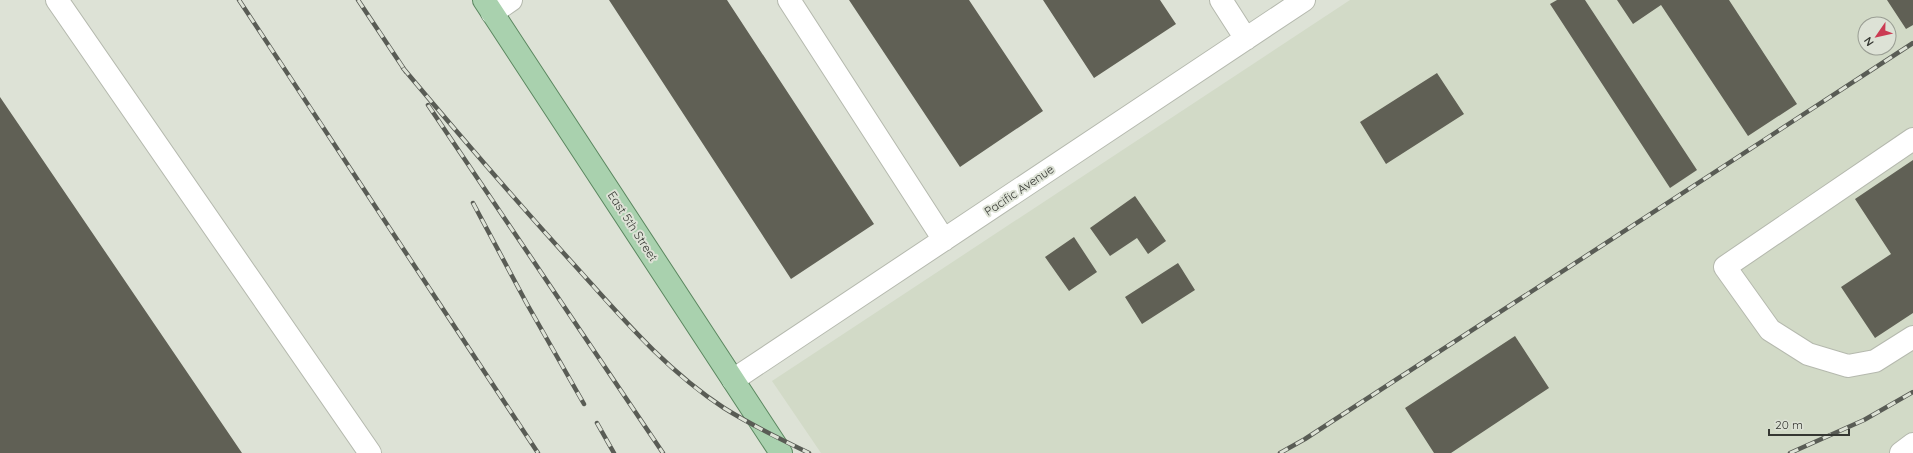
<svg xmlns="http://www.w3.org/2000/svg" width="1913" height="453" font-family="Quicksand,sans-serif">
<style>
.built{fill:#d2dac7;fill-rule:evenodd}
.building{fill:#606055}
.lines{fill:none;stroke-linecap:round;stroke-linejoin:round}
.minor-casing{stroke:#b5b9ae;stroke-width:24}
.major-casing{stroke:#5b8760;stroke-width:24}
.minor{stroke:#fff;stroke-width:22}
.major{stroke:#a9d1ae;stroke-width:22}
.rail-casing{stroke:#595c55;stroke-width:4.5}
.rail{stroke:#dde2d6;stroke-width:3;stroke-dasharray:9;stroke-linecap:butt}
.labels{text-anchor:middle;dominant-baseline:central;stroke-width:4;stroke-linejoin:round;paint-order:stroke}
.street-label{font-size:12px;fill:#353732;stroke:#dde2d6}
</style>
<rect width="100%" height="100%" fill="#dde2d6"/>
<!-- built -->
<path class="built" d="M 1350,0 L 1913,0 L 1913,453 L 821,453 L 772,381 ZM 1865,24 L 1889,24 L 1889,48 L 1865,48 Z"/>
<!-- building -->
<path class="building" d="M 609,0 L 727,0 L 874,224 L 791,279 Z
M 849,0 L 969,0 L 1043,111 L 960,167 Z
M 1043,0 L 1160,0 L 1176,24 L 1094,78 Z
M 1557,0 L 1585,0 L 1697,170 L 1670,188 L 1550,4 Z
M 1617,0 L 1729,0 L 1797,104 L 1748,136 L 1661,5 L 1633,24 Z
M 1887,0 L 1913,0 L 1913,25 L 1906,29 Z
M 1437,73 L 1464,114 L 1386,164 L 1360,122 Z
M 0,97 L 242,453 L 0,453 Z
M 1913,160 L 1913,313 L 1875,338 L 1841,287 L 1891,254 L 1855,199 Z
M 1135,196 L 1166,241 L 1148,254 L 1137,238 L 1110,256 L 1090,228 Z
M 1074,237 L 1097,272 L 1069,291 L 1045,257 Z
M 1178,263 L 1195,290 L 1142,324 L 1125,297 Z
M 1515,336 L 1549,388 L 1451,453 L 1434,453 L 1405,408 Z"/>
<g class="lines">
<defs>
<path id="minor" d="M 57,0 L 370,453
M 789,0 L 944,240
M 1221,0 L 1246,39
M 492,13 L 511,0
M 1913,139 L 1725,267 L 1770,330 L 1808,354 L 1848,366 L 1875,361 L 1913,337
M 733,380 L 1304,0
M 1901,453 L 1913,444"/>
<path id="major" d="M 484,0 L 781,453"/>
</defs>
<!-- minor casing -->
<use href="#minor" class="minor-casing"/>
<!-- major casing -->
<use href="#major" class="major-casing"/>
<!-- minor -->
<use href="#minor" class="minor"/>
<!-- major -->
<use href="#major" class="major"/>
<defs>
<path id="rail" d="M 239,0 L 538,453
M 358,0 L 406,72
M 403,68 C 460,136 518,203 578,269 C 623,319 667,371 724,408 C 751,425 780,439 809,453
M 428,105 L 663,453
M 473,203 L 527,304 L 584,404
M 597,423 L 614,453
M 1280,453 L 1305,439 L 1913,43
M 1790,453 L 1864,420 L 1913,392"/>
</defs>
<!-- rail casing -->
<use href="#rail" class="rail-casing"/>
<!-- rail -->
<use href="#rail" class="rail"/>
</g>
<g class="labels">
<!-- street labels -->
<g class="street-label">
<text transform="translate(1019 190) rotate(-34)">Pacific Avenue</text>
<text transform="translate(633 226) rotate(57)">East 5th Street</text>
</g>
</g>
<!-- north arrow -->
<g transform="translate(1877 36) rotate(236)"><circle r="19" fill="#dde2d6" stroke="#9a9e94"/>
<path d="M0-3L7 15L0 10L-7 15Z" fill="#cb3b53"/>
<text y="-6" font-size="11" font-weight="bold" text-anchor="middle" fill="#353732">N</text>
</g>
<!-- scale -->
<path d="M1769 429v6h80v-6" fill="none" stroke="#353732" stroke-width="2"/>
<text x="1775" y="429" font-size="12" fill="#353732" stroke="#dde2d6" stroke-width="3" paint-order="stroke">20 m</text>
</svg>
